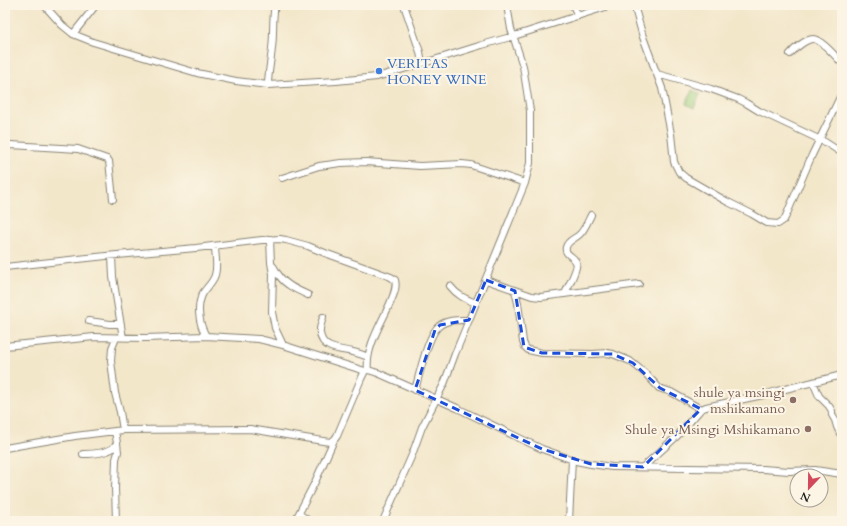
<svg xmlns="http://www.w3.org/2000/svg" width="847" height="526" font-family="Cardo,serif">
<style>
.green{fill:#a0d282;stroke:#5e774f}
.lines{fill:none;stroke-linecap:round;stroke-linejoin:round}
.minor-casing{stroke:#888273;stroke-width:8}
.minor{stroke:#fff;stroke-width:6}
.marked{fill:none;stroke:#1d4ed8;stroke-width:3;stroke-dasharray:8 5;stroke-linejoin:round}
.shop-dot{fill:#3f7fe0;stroke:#fcf5e5;stroke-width:1.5}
.education-dot{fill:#8d6e63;stroke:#fcf5e5;stroke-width:1.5}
.labels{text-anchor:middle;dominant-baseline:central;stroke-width:4;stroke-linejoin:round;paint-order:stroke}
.shop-label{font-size:14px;fill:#366cbe;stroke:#fcf5e5;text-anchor:start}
.education-label{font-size:14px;fill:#785e54;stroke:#fcf5e5;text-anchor:end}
</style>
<rect width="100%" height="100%" fill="#fcf5e5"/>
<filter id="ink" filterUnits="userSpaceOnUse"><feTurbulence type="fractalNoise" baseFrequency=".025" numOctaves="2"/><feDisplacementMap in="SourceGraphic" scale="8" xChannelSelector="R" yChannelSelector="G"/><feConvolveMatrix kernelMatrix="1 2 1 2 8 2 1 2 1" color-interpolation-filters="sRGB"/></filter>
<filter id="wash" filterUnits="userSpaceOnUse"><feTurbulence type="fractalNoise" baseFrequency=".012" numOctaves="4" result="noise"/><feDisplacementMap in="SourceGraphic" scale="16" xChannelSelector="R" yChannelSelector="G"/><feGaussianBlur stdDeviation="0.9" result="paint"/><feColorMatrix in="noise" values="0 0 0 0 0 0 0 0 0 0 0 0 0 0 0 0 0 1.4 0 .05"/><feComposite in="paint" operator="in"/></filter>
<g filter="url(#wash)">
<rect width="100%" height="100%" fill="#f3e7ca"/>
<!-- green -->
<path class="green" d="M 692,90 L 700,94 L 694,108 L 686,104 Z"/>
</g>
<g filter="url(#ink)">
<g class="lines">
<defs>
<path id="minor" d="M 44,5 L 62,25 L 73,34 L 93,42 L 197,73 L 236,81 L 268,85 L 336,81 L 377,77 L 437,59 L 482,45 L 514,36 L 612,5
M 404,5 L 420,52 L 422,63
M 573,5 L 578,16
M 634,5 L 643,37 L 662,88 L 671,134 L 674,162 L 679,172 L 686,178 L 726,201 L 752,214 L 767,223 L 778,224 L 784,220 L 786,216 L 812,155 L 842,93
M 73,34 L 96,5
M 790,54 C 794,49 806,39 813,39 C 821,39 836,57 842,63
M 657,74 L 711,89 L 738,99 L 746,103 L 759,111 L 825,142 L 842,153
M 268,85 C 268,73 271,61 272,48 C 274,34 272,19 275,5
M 5,146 L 11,145 L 78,149 L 107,159 L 109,161 L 113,199
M 282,178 L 319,166 L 341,163 L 366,162 L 420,166 L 462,164 L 471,165 L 525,183
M 270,239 L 271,263 L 273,274 L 272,312 L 275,328 L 283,345
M 112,256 L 113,277 L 123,338
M 273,266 C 275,268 276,272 278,274 C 285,285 297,290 308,295
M 5,267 L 106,256 L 196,248 L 262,240 L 280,239 L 286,240 L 308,246 L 325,253 L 391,277 L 395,280 C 397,287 394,294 391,301 C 383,321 365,347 368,370
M 486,280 L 532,296 L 541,297 L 639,284
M 450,286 C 457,295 465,299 476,303
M 515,291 L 518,303 L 523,342 L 525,347 L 528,350 L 542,353 L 593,354 L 607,353 L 613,354 L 630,361 L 646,374 L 659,388 L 671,392 L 701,409
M 565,294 C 567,288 579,267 576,262 C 574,256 564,255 566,247 C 568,240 575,239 580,234 C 585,229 588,221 591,215
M 323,317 C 322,322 319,328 320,333 C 322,350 340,349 353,352 C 358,353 363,355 368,357
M 89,321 L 110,324 L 121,324
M 206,336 C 199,324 196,306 203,293 C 207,287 213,282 215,275 C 218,266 215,255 215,246
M 116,338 L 112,348 L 111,361 L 115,393 L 120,412 L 123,430
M 5,346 L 94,337 L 145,338 L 206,336 L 259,339 L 283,345 L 365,371
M 813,382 L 819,396 L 829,406 L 832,411 L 832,415 L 835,420 L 837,427 L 842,437
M 415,390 C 419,376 428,334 439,326 C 447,319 459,320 469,320
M 115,431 L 117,443 L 118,452 L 116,459 L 115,488 L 116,521
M 5,448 L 75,436 L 123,430 L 250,429 L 323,441 L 330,442 L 334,440 L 337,436 L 361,379 L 365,371 L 368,370 L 378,373 L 457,408 L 542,449 L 576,461 L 591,464 L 612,467 L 763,469 L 789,471 L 815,470 L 842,474
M 83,454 C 92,454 106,453 113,448 C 114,447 117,443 117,443
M 643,467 L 677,436 L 701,409 L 706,407 L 763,395 L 777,391 L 842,375
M 299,514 L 309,521
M 295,521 L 315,482 L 334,440
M 383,521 L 412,455 L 422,427 L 444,384 L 455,354 L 525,183 L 530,163 L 530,111 L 523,66 L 519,54 L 511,29 L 507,5
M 569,521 L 572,459"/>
</defs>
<!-- minor casing -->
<use href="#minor" class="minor-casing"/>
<!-- minor -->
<use href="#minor" class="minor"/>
</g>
</g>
<!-- marked area -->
<path class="marked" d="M 486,280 L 515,291 L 524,347 L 542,353 L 613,354 L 633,363 L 660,388 L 701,409 L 643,467 L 591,464 L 542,449 L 415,390 L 435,330 L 440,325 L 469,320 Z"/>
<!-- markers -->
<circle class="shop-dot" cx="379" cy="71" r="4"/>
<g class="education-dot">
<circle cx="793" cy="400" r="4"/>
<circle cx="808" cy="429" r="4"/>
</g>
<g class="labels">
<!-- shop labels -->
<g class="shop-label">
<text x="387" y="63">VERITAS<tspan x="387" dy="16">HONEY WINE</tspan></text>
</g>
<!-- education labels -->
<g class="education-label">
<text x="785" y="392">shule ya msingi<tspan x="785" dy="16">mshikamano</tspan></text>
<text x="800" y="429">Shule ya Msingi Mshikamano</text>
</g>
</g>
<!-- margin -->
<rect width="847" height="526" fill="none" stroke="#fcf5e5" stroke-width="20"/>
<!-- north arrow -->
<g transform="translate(809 488) rotate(202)"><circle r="19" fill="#fcf5e5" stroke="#a29e95"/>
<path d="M0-3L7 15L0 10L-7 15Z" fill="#d1495b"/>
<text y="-6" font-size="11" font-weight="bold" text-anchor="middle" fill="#1c1c1c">N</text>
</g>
</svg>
